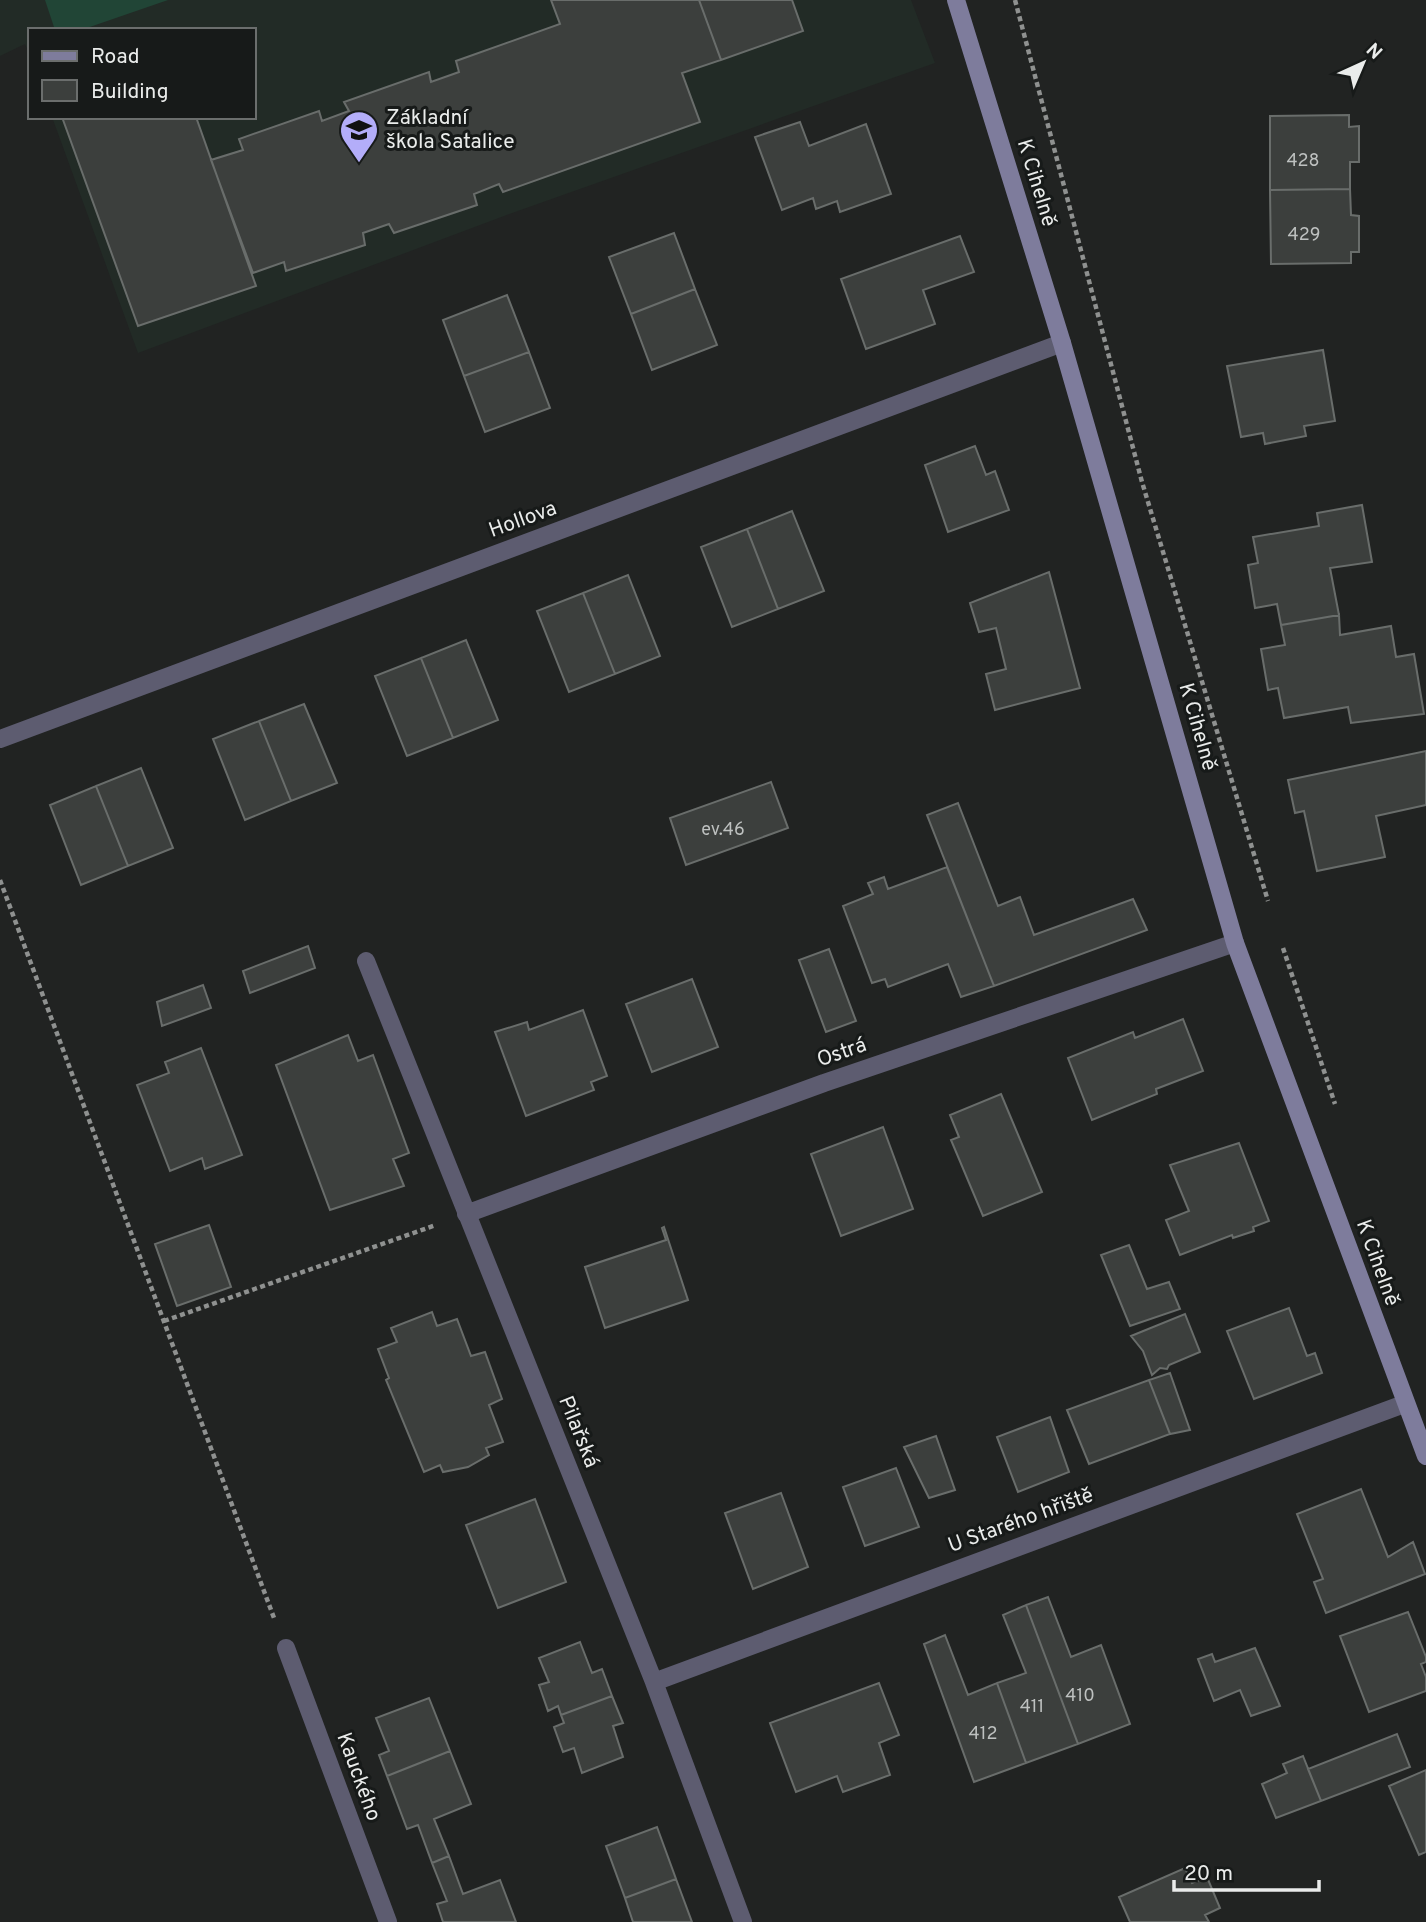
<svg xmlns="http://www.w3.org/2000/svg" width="1426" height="1922" font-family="Overpass,sans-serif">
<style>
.built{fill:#222b26}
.green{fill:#214536}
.building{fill:#3c3f3d;stroke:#696d6b;stroke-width:2}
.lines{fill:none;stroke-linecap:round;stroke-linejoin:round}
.path{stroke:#8f9190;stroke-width:4.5;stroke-dasharray:5 3.5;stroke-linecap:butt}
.street{stroke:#5d5c70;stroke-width:18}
.secondary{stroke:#7e7c9c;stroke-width:18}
.labels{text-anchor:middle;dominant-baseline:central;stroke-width:6;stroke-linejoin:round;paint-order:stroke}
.number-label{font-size:18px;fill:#bec1c0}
.poi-label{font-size:21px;fill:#eaeceb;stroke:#171a19;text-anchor:start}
.street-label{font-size:21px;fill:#eaeceb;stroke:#171a19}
</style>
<rect width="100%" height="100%" fill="#212322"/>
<!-- built -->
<path class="built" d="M 0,0 L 911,0 L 935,63 L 515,212 L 138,353 L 52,117 L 254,117 L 254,30 L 30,30 L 30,55 L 25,44 L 0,56 Z"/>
<!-- green -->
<path class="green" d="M 45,0 L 168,0 L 81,30 L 55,30 Z"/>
<!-- building -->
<path class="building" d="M 551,0 L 699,0 L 721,60 L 682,73 L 700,122 L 503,192 L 499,184 L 474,194 L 477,205 L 394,233 L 389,224 L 363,233 L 365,245 L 286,271 L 284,262 L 253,273 L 211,160 L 243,150 L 239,139 L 319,111 L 322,121 L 349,111 L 344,102 L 429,72 L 431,82 L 459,72 L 456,61 L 560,24 Z
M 699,0 L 792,0 L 803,31 L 721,60 Z
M 1349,115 L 1349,127 L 1359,126 L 1359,162 L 1350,162 L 1350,189 L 1270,190 L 1270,116 Z
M 62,117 L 196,117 L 256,286 L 138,326 Z
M 800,122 L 809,146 L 866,124 L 891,194 L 840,212 L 837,201 L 816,209 L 813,198 L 782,210 L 755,137 Z
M 1350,189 L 1351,215 L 1359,216 L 1359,252 L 1351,252 L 1351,263 L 1271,264 L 1270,190 Z
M 674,233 L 695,289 L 631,314 L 609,257 Z
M 960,236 L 974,272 L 923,290 L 935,324 L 866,349 L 841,279 Z
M 695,289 L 717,345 L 652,370 L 631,314 Z
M 507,295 L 529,352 L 464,376 L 443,320 Z
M 1323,350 L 1335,421 L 1304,426 L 1306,436 L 1265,444 L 1263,433 L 1241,437 L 1227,366 Z
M 529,352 L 550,408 L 485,432 L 464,376 Z
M 975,446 L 986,475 L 995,471 L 1009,510 L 948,532 L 925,465 Z
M 1362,505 L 1372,562 L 1330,568 L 1339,615 L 1281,625 L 1277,604 L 1255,608 L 1248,565 L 1258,563 L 1253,537 L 1319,526 L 1317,513 Z
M 792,511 L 824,591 L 778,609 L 747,529 Z
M 747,529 L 778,609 L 732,627 L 701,547 Z
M 1049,572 L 1080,688 L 995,710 L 986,674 L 1006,669 L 996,628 L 979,632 L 970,603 Z
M 628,575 L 660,656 L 615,674 L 583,593 Z
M 583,593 L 615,674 L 569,692 L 537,611 Z
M 1339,615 L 1340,635 L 1391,626 L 1396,657 L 1414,654 L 1424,714 L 1351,723 L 1348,707 L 1284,718 L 1278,688 L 1268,690 L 1261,649 L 1285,645 L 1281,625 Z
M 466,640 L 498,720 L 453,738 L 421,658 Z
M 421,658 L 453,738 L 407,756 L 375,676 Z
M 304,704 L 337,783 L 291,801 L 259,721 Z
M 259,721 L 291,801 L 245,820 L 213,739 Z
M 1426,751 L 1426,805 L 1376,816 L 1385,857 L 1317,871 L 1304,811 L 1295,813 L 1288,780 Z
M 141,768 L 173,848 L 128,866 L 96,786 Z
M 771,782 L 788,828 L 686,865 L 670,818 Z
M 96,786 L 128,866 L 81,885 L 50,805 Z
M 958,803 L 998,906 L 1020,897 L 1034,935 L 1133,899 L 1147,930 L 994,986 L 927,815 Z
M 947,867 L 994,986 L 961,997 L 948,964 L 888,987 L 885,979 L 872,983 L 843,906 L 873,894 L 868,883 L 884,877 L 888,889 Z
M 308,946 L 315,968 L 250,993 L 243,971 Z
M 829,949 L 856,1021 L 826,1032 L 799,960 Z
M 692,979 L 718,1047 L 652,1072 L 626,1004 Z
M 203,985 L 211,1008 L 162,1026 L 157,1002 Z
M 583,1010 L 607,1076 L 591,1082 L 594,1090 L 526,1116 L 495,1032 L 527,1022 L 529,1030 Z
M 1183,1019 L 1203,1071 L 1156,1089 L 1157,1094 L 1092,1120 L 1068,1058 L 1133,1032 L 1135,1038 Z
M 348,1035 L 358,1061 L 373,1055 L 409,1153 L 393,1159 L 404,1186 L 330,1210 L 276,1065 Z
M 201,1048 L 242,1155 L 205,1169 L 202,1158 L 170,1171 L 137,1085 L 169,1073 L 165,1062 Z
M 1001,1094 L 1042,1192 L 983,1216 L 951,1140 L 959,1137 L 950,1115 Z
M 883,1127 L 913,1209 L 841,1236 L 811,1154 Z
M 1239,1143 L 1269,1221 L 1253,1227 L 1254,1231 L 1233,1238 L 1232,1235 L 1180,1255 L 1166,1220 L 1189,1211 L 1170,1165 Z
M 209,1225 L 231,1287 L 177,1306 L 155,1244 Z
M 664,1227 L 688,1300 L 605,1328 L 585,1267 L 666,1240 L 662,1228 Z
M 1129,1245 L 1147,1289 L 1169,1282 L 1180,1309 L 1130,1326 L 1101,1255 Z
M 1289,1308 L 1307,1356 L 1315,1353 L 1322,1373 L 1254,1399 L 1227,1331 Z
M 432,1312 L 437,1326 L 457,1319 L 471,1356 L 485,1352 L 502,1399 L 489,1405 L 503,1442 L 486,1448 L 489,1455 L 468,1467 L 443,1472 L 440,1465 L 424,1472 L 386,1380 L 389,1378 L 378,1349 L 397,1342 L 391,1328 Z
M 1185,1314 L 1200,1352 L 1169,1365 L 1167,1369 L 1160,1368 L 1152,1375 L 1143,1351 L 1131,1336 Z
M 1170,1373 L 1190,1430 L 1170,1434 L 1149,1380 Z
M 1149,1380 L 1170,1434 L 1089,1464 L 1067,1410 Z
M 1050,1417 L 1069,1472 L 1018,1492 L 997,1437 Z
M 936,1436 L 955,1490 L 929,1498 L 904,1447 Z
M 896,1468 L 919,1527 L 865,1546 L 843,1487 Z
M 1361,1489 L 1388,1557 L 1413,1542 L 1425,1574 L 1326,1613 L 1314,1582 L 1323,1579 L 1297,1514 Z
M 781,1493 L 808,1567 L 753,1589 L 725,1513 Z
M 535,1499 L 566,1582 L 498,1608 L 466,1525 Z
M 1048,1597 L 1071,1657 L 1101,1645 L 1130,1724 L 1078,1744 L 1026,1605 Z
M 1026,1605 L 1078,1744 L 1026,1763 L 997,1683 L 1026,1673 L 1003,1615 Z
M 1408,1612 L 1426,1657 L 1426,1662 L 1421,1664 L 1426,1677 L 1426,1691 L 1369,1712 L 1340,1636 Z
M 945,1635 L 968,1695 L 997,1683 L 1026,1763 L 974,1782 L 924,1644 Z
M 580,1642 L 592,1673 L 602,1669 L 612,1696 L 561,1715 L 558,1706 L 548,1711 L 539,1685 L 549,1682 L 539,1658 Z
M 1255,1648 L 1280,1706 L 1251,1716 L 1240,1690 L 1214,1701 L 1198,1659 L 1212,1654 L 1215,1662 Z
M 879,1683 L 899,1735 L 879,1743 L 890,1775 L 843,1792 L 837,1776 L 796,1792 L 770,1723 Z
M 612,1696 L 623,1723 L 613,1726 L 623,1757 L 582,1773 L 574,1748 L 563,1752 L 554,1727 L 564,1723 L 561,1715 Z
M 429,1698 L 450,1751 L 387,1776 L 379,1755 L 389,1751 L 376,1718 Z
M 1397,1734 L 1410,1767 L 1321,1801 L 1308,1769 Z
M 450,1751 L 471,1804 L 434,1819 L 449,1856 L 432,1863 L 418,1825 L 407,1829 L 387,1776 Z
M 1303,1756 L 1321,1801 L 1276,1818 L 1262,1784 L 1287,1773 L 1283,1764 Z
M 1426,1770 L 1426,1852 L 1419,1855 L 1389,1786 Z
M 657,1827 L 676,1879 L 625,1898 L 606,1846 Z
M 449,1856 L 463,1894 L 500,1880 L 516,1922 L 443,1922 L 437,1904 L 447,1901 L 432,1863 Z
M 1185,1868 L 1192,1883 L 1207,1877 L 1220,1908 L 1205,1915 L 1209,1922 L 1130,1922 L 1119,1897 Z
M 676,1879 L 692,1922 L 633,1922 L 625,1898 Z"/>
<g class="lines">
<!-- path -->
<path class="path" d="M 1015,0 L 1142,482 L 1268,901
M 0,880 L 274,1618
M 1283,948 L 1335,1104
M 164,1321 L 436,1225"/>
<!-- street -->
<path class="street" d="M 0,739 L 1062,343
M 366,961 L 654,1682 L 743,1922
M 466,1214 L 824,1083 L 1235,943
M 286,1648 L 388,1922
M 654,1682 L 1404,1404"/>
<!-- secondary -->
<path class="secondary" d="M 956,0 L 1062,343 L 1235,943 L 1426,1456"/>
</g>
<!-- icons -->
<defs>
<symbol id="school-pin" viewBox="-11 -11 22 30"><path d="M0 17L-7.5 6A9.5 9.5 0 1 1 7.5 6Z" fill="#b3adf9" stroke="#171a19"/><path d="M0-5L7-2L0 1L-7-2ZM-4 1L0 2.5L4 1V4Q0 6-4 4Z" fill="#111"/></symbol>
</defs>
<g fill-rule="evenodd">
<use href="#school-pin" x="337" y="108" width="44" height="60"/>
</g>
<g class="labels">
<!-- number labels -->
<g class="number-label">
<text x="1303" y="161">428</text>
<text x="1304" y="235">429</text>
<text x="723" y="830">ev.46</text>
<text x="1080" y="1696">410</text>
<text x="1032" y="1707">411</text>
<text x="983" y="1734">412</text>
</g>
<!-- poi labels -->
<g class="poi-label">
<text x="386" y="118">Základní<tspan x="386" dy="24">škola Satalice</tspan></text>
</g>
<!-- street labels -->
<g class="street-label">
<text transform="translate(1036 183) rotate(73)">K Cihelně</text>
<text transform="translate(523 520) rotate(-20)">Hollova</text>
<text transform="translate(1197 727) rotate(74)">K Cihelně</text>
<text transform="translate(842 1053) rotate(-19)">Ostrá</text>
<text transform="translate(1377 1263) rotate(70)">K Cihelně</text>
<text transform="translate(578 1432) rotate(68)">Pilařská</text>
<text transform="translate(1021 1521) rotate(-20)">U Starého hřiště</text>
<text transform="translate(358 1777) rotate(70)">Kauckého</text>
</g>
</g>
<!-- legend -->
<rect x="28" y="28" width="228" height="91" fill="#171a19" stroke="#6b6e6d" stroke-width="2"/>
<rect x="42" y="51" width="35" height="10" fill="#7e7c9c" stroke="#6b6e6d" stroke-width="2"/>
<text x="91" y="63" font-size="21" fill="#eaeceb">Road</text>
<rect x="42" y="80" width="35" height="21" fill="#3c3f3d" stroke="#6b6e6d" stroke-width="2"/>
<text x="91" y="98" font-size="21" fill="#eaeceb">Building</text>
<!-- north arrow -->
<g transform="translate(1363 63) rotate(44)" stroke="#171a19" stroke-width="5" paint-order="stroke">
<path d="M0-5L12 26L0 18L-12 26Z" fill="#eaeceb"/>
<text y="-10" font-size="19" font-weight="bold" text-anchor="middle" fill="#eaeceb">N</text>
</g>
<!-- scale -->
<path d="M1174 1880v10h145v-10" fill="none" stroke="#eaeceb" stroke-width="3.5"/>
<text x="1184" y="1880" font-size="21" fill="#eaeceb" stroke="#171a19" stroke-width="5" paint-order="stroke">20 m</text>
</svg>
